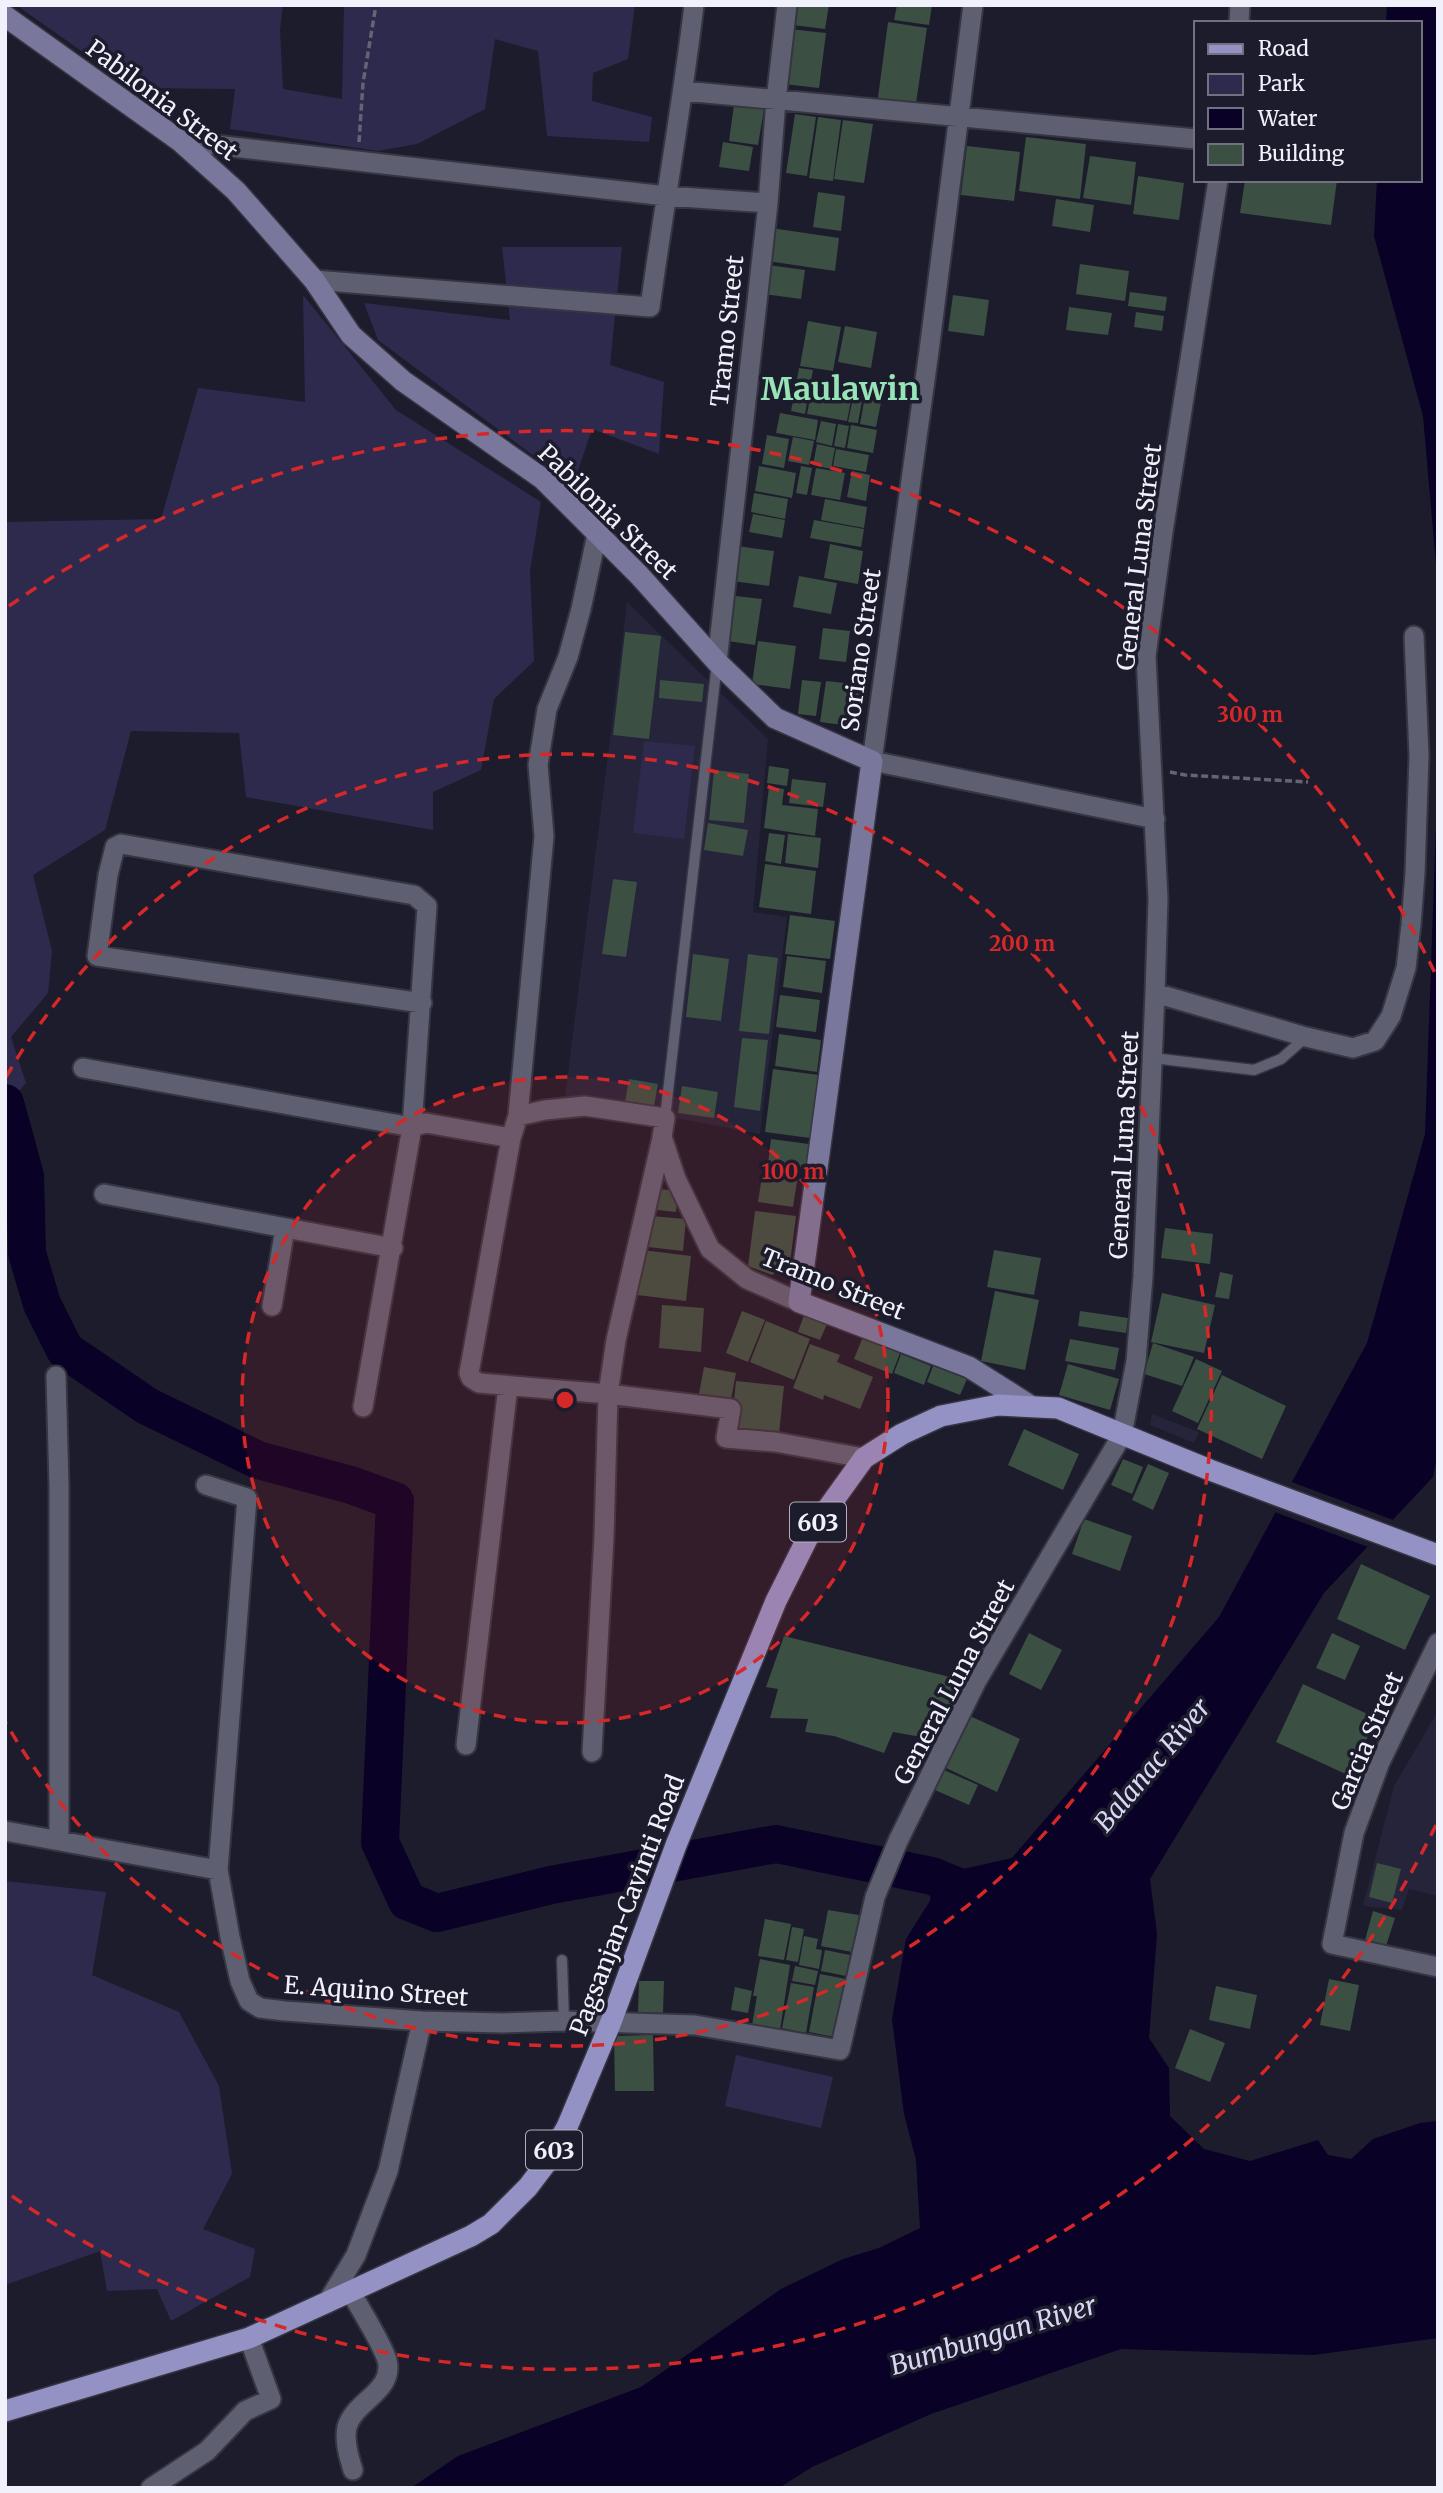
<svg xmlns="http://www.w3.org/2000/svg" width="1443" height="2493" font-family="Merriweather,serif">
<style>
.built{fill:#25243a}
.green{fill:#2d2a4e}
.water{fill:#090126}
.pier{fill:#1d1c2c}
.lines{fill:none;stroke-linecap:round;stroke-linejoin:round}
.river{stroke:#090126;stroke-width:38}
.building{fill:#3b4f43}
.lane-casing{stroke:#363542;stroke-width:13}
.street-casing{stroke:#363542;stroke-width:23}
.secondary-casing{stroke:#363542;stroke-width:24}
.primary-casing{stroke:#363542;stroke-width:24}
.path{stroke:#656472;stroke-width:3.5;stroke-dasharray:7 3.5;stroke-linecap:butt}
.lane{stroke:#5f5f72;stroke-width:10}
.street{stroke:#5f5f72;stroke-width:19}
.secondary{stroke:#79789c;stroke-width:21}
.primary{stroke:#9491c5;stroke-width:21}
.ring{fill:none;stroke:#d62828;stroke-width:3.5;stroke-dasharray:12 9}
.labels{text-anchor:middle;dominant-baseline:central;stroke-width:7;stroke-linejoin:round;paint-order:stroke}
.shield{fill:#1d1c2c;stroke:#b1b1be;stroke-width:2}
.shield-label{font-size:23px;font-weight:bold;fill:#f1f1fc}
.street-label{font-size:24px;fill:#f1f1fc;stroke:#1d1c2c}
.water-label{font-size:26px;font-style:italic;fill:#d8d7f7;stroke:#1d1c2c}
.district-label{font-size:32px;font-weight:bold;fill:#97e4b6;stroke:#1d1c2c}
.centre{fill:#d62828;stroke:#1d1c2c;stroke-width:3.5}
.ring-label{font-size:21px;text-anchor:middle;font-weight:bold;fill:#d62828;stroke:#1d1c2c;stroke-width:7;stroke-linejoin:round;paint-order:stroke}
</style>
<rect width="100%" height="100%" fill="#1d1c2c"/>
<!-- built -->
<path class="built" d="M 627,602 L 768,739 L 753,912 L 787,917 L 760,1134 L 565,1097 Z
M 1152,1414 L 1199,1432 L 1194,1443 L 1150,1425 Z
M 1438,1711 L 1438,1896 L 1409,1889 L 1402,1910 L 1363,1906 L 1394,1786 Z"/>
<!-- green -->
<path class="green" d="M 16,5 L 283,5 L 280,30 L 283,89 L 342,99 L 344,5 L 635,5 L 628,59 L 593,73 L 592,101 L 652,117 L 649,142 L 547,136 L 538,51 L 495,39 L 485,109 L 417,144 L 378,151 L 230,129 L 235,89 L 134,88 Z
M 502,247 L 622,247 L 610,365 L 664,382 L 659,454 L 592,429 L 573,485 L 378,340 L 364,303 L 510,320 Z
M 303,295 L 396,410 L 541,502 L 530,571 L 534,661 L 494,699 L 481,770 L 433,792 L 433,830 L 246,797 L 239,733 L 131,731 L 105,830 L 33,875 L 52,951 L 48,993 L 11,1037 L 26,1083 L 5,1107 L 5,522 L 161,519 L 198,388 L 305,402 Z
M 644,741 L 695,746 L 684,839 L 633,833 Z
M 5,1881 L 106,1892 L 92,1975 L 179,2012 L 219,2086 L 232,2174 L 203,2229 L 255,2249 L 250,2277 L 171,2321 L 157,2289 L 107,2291 L 100,2251 L 5,2285 Z
M 736,2055 L 833,2077 L 821,2128 L 725,2106 Z"/>
<!-- water -->
<path class="water" d="M 1387,5 L 1438,5 L 1438,587 L 1423,416 L 1374,236 L 1377,180 L 1420,180 L 1420,23 L 1386,23 Z
M 1438,769 L 1438,1453 L 1433,1477 L 1324,1593 L 1150,1879 L 1157,1934 L 1149,2038 L 1169,2068 L 1170,2116 L 1204,2149 L 1250,2161 L 1318,2140 L 1328,2155 L 1351,2159 L 1373,2139 L 1420,2123 L 1438,2121 L 1438,2338 L 1314,2355 L 1121,2349 L 931,2414 L 812,2467 L 779,2488 L 411,2488 L 458,2456 L 641,2387 L 781,2289 L 843,2259 L 879,2248 L 920,2228 L 916,2160 L 904,2114 L 892,2019 L 906,1939 L 930,1901 L 932,1876 L 1012,1858 L 1219,1617 L 1367,1343 L 1425,1134 Z"/>
<!-- pier -->
<path class="pier" d="M 1289,1481 L 1396,1521 L 1371,1548 L 1272,1511 Z"/>
<g class="lines">
<!-- river -->
<path class="river" d="M 5,1103 L 25,1176 L 27,1253 L 42,1304 L 65,1350 L 147,1406 L 258,1460 L 351,1485 L 395,1501 L 380,1842 L 407,1901 L 437,1913 L 551,1885 L 776,1844 L 932,1876 L 980,1896"/>
</g>
<!-- building -->
<path class="building" d="M 796,5 L 829,5 L 825,29 L 793,25 Z
M 897,5 L 932,5 L 929,25 L 894,20 Z
M 888,22 L 927,28 L 915,110 L 877,105 Z
M 790,29 L 826,33 L 819,88 L 784,84 Z
M 734,105 L 764,109 L 758,145 L 729,141 Z
M 795,114 L 816,117 L 807,176 L 786,173 Z
M 818,117 L 841,120 L 833,181 L 809,178 Z
M 843,120 L 873,124 L 864,183 L 834,179 Z
M 1026,137 L 1086,144 L 1080,199 L 1019,191 Z
M 723,142 L 753,147 L 749,171 L 719,167 Z
M 967,146 L 1020,152 L 1014,201 L 961,195 Z
M 1090,156 L 1136,162 L 1131,205 L 1083,198 Z
M 1138,176 L 1184,183 L 1179,220 L 1133,214 Z
M 1245,180 L 1337,180 L 1331,225 L 1240,213 Z
M 818,192 L 845,196 L 841,231 L 813,227 Z
M 1056,199 L 1094,205 L 1090,232 L 1052,226 Z
M 771,228 L 839,238 L 835,271 L 767,261 Z
M 1080,264 L 1129,271 L 1125,301 L 1076,294 Z
M 768,265 L 805,270 L 801,299 L 764,294 Z
M 1130,292 L 1167,297 L 1165,311 L 1128,306 Z
M 953,295 L 989,300 L 984,336 L 948,331 Z
M 1069,307 L 1112,313 L 1108,335 L 1066,330 Z
M 1136,312 L 1164,316 L 1162,331 L 1134,327 Z
M 808,321 L 841,327 L 833,371 L 800,366 Z
M 845,326 L 877,332 L 871,368 L 838,362 Z
M 799,368 L 813,370 L 805,414 L 791,411 Z
M 867,385 L 884,388 L 876,427 L 860,424 Z
M 812,388 L 852,395 L 847,421 L 807,414 Z
M 854,393 L 863,395 L 858,423 L 848,422 Z
M 780,413 L 818,420 L 815,440 L 776,433 Z
M 821,421 L 836,424 L 832,446 L 816,442 Z
M 838,424 L 849,426 L 845,448 L 834,446 Z
M 851,425 L 877,430 L 873,453 L 847,448 Z
M 767,435 L 789,439 L 784,468 L 762,464 Z
M 793,437 L 814,441 L 809,465 L 788,461 Z
M 817,444 L 835,448 L 831,469 L 813,465 Z
M 836,449 L 869,455 L 866,472 L 833,466 Z
M 759,466 L 796,473 L 792,498 L 755,491 Z
M 801,466 L 812,468 L 807,495 L 796,493 Z
M 816,468 L 845,473 L 840,500 L 811,495 Z
M 852,471 L 870,475 L 866,501 L 847,497 Z
M 754,493 L 788,499 L 785,519 L 751,512 Z
M 825,499 L 867,507 L 864,528 L 821,520 Z
M 753,514 L 785,520 L 782,538 L 749,532 Z
M 814,520 L 864,529 L 861,547 L 810,538 Z
M 830,544 L 863,551 L 858,584 L 824,578 Z
M 737,546 L 774,551 L 769,586 L 732,581 Z
M 799,576 L 837,583 L 831,614 L 793,607 Z
M 727,595 L 762,599 L 755,645 L 721,640 Z
M 823,628 L 850,631 L 846,662 L 819,659 Z
M 625,632 L 661,636 L 649,739 L 613,735 Z
M 758,641 L 796,646 L 790,689 L 752,684 Z
M 660,680 L 704,684 L 702,702 L 659,698 Z
M 802,680 L 821,682 L 816,716 L 798,714 Z
M 826,681 L 864,685 L 858,727 L 820,722 Z
M 769,766 L 789,769 L 787,786 L 767,783 Z
M 714,770 L 749,774 L 744,823 L 709,820 Z
M 792,779 L 826,783 L 823,807 L 789,803 Z
M 769,787 L 784,789 L 782,805 L 818,809 L 815,836 L 764,828 Z
M 708,823 L 748,830 L 743,856 L 704,850 Z
M 769,833 L 785,835 L 781,864 L 765,861 Z
M 788,834 L 821,838 L 818,868 L 785,863 Z
M 765,864 L 816,871 L 811,914 L 759,907 Z
M 613,879 L 637,882 L 626,957 L 602,954 Z
M 790,915 L 835,921 L 830,959 L 785,954 Z
M 693,954 L 729,959 L 721,1021 L 686,1017 Z
M 748,954 L 778,958 L 769,1034 L 739,1031 Z
M 787,956 L 826,961 L 822,993 L 783,987 Z
M 780,995 L 820,1000 L 816,1032 L 776,1027 Z
M 779,1034 L 821,1040 L 817,1072 L 775,1066 Z
M 742,1038 L 768,1040 L 760,1111 L 734,1107 Z
M 773,1069 L 819,1075 L 810,1138 L 765,1132 Z
M 629,1079 L 658,1084 L 654,1106 L 625,1102 Z
M 682,1086 L 718,1092 L 714,1118 L 678,1113 Z
M 771,1139 L 809,1144 L 806,1169 L 768,1164 Z
M 763,1170 L 798,1175 L 793,1207 L 758,1202 Z
M 659,1189 L 678,1191 L 676,1212 L 657,1210 Z
M 755,1211 L 796,1216 L 790,1263 L 772,1275 L 748,1266 Z
M 651,1216 L 686,1219 L 683,1251 L 648,1247 Z
M 1165,1228 L 1213,1234 L 1210,1264 L 1161,1258 Z
M 642,1250 L 691,1256 L 686,1301 L 637,1295 Z
M 994,1250 L 1041,1258 L 1034,1295 L 987,1287 Z
M 1220,1272 L 1233,1275 L 1229,1299 L 1215,1297 Z
M 995,1291 L 1039,1300 L 1025,1370 L 981,1361 Z
M 1162,1293 L 1215,1305 L 1204,1353 L 1151,1342 Z
M 662,1305 L 704,1308 L 701,1352 L 659,1348 Z
M 742,1311 L 765,1320 L 748,1362 L 726,1353 Z
M 1080,1311 L 1128,1318 L 1126,1333 L 1078,1326 Z
M 804,1315 L 827,1324 L 820,1340 L 798,1332 Z
M 766,1321 L 810,1339 L 794,1380 L 750,1362 Z
M 862,1339 L 900,1353 L 892,1374 L 854,1359 Z
M 1070,1339 L 1119,1348 L 1115,1370 L 1065,1361 Z
M 1153,1343 L 1194,1357 L 1182,1386 L 1144,1374 Z
M 810,1344 L 840,1355 L 837,1362 L 873,1377 L 860,1409 L 824,1395 L 823,1400 L 793,1388 Z
M 901,1354 L 931,1366 L 924,1385 L 894,1373 Z
M 1196,1359 L 1222,1371 L 1198,1423 L 1172,1411 Z
M 1068,1364 L 1119,1379 L 1110,1410 L 1059,1395 Z
M 933,1366 L 967,1379 L 960,1395 L 927,1382 Z
M 704,1367 L 736,1373 L 730,1405 L 698,1399 Z
M 1222,1375 L 1286,1406 L 1262,1459 L 1197,1429 Z
M 736,1381 L 784,1386 L 779,1434 L 731,1429 Z
M 1024,1429 L 1079,1454 L 1063,1490 L 1008,1465 Z
M 1123,1459 L 1143,1467 L 1132,1494 L 1111,1485 Z
M 1148,1464 L 1169,1473 L 1153,1510 L 1132,1500 Z
M 1084,1519 L 1132,1536 L 1120,1571 L 1072,1554 Z
M 1361,1564 L 1430,1596 L 1405,1650 L 1337,1619 Z
M 1029,1633 L 1062,1650 L 1041,1690 L 1009,1674 Z
M 1332,1633 L 1360,1646 L 1345,1680 L 1316,1668 Z
M 784,1636 L 950,1677 L 961,1683 L 944,1741 L 893,1732 L 884,1753 L 834,1736 L 805,1732 L 808,1719 L 770,1718 L 778,1689 L 766,1687 Z
M 1303,1684 L 1376,1718 L 1350,1776 L 1276,1742 Z
M 970,1716 L 1020,1739 L 997,1792 L 946,1768 Z
M 944,1770 L 978,1785 L 969,1805 L 935,1790 Z
M 1377,1863 L 1401,1869 L 1392,1903 L 1369,1897 Z
M 828,1910 L 859,1915 L 852,1952 L 821,1946 Z
M 1373,1911 L 1395,1918 L 1386,1946 L 1365,1940 Z
M 765,1919 L 791,1924 L 784,1960 L 758,1956 Z
M 792,1927 L 804,1929 L 798,1962 L 786,1960 Z
M 804,1936 L 818,1939 L 816,1949 L 822,1950 L 819,1969 L 799,1965 Z
M 825,1950 L 850,1955 L 846,1976 L 821,1971 Z
M 760,1959 L 790,1965 L 780,2030 L 752,2025 L 757,1996 L 753,1996 Z
M 795,1966 L 818,1971 L 815,1985 L 792,1981 Z
M 820,1974 L 846,1979 L 835,2037 L 809,2032 Z
M 1329,1979 L 1359,1985 L 1350,2031 L 1320,2025 Z
M 639,1981 L 664,1981 L 663,2013 L 638,2012 Z
M 791,1983 L 814,1987 L 806,2033 L 782,2028 Z
M 1216,1986 L 1257,1995 L 1250,2029 L 1209,2020 Z
M 735,1987 L 752,1991 L 748,2013 L 731,2010 Z
M 1190,2029 L 1225,2043 L 1210,2082 L 1175,2068 Z
M 653,2035 L 654,2091 L 615,2091 L 614,2036 Z"/>
<g class="lines">
<defs>
<path id="lane" d="M 1153,1058 L 1254,1070 L 1281,1059 L 1305,1038
M 665,1118 L 717,663
M 562,1960 L 564,2021"/>
<path id="street" d="M 973,5 L 929,351 L 872,761 L 1155,819
M 1239,23 L 1240,5
M 684,91 L 1196,139
M 180,141 L 666,196 L 768,203
M 314,280 L 650,307 C 664,206 682,106 694,5
M 717,662 L 768,203 L 776,100 L 787,5
M 1155,993 L 1306,1037 L 1353,1048 L 1375,1041 L 1391,1016 L 1406,968 L 1411,925 L 1415,873 L 1419,756 L 1414,636
M 83,1068 L 412,1127 L 426,1123 L 511,1138
M 518,1116 L 544,836 L 538,765 L 547,709 L 568,657 L 581,609 L 597,534
M 104,1194 L 393,1248
M 799,1302 L 747,1279 L 710,1249 L 676,1179 L 662,1137 L 665,1118 L 585,1106 L 545,1110 L 518,1116 L 511,1138 L 469,1373 L 471,1378 L 479,1383 L 608,1394 L 731,1409 L 726,1438 L 775,1442 L 864,1458
M 272,1306 L 285,1228
M 56,1376 L 59,1487 L 59,1839
M 363,1407 L 412,1127 L 427,906 L 414,895 L 121,844 L 115,847 L 108,875 L 97,956 L 422,1003
M 206,1485 L 247,1498 L 218,1870 L 230,1937 L 240,1981 L 249,2001 L 260,2008 L 285,2011 L 422,2021 L 503,2023 L 564,2021 L 695,2025 L 840,2050 L 875,1897 L 898,1841 L 976,1682 L 1122,1435 L 1136,1361 L 1143,1277 L 1155,993 L 1158,899 L 1146,656 L 1163,532 L 1218,180
M 1438,1643 L 1380,1762 L 1354,1833 L 1332,1944 L 1438,1967
M 466,1745 L 508,1386
M 592,1752 L 604,1537 L 608,1394 L 616,1340 L 662,1138
M 5,1831 L 218,1870
M 351,2292 C 360,2309 382,2343 387,2360 C 395,2391 354,2401 347,2427 C 344,2441 349,2457 353,2470
M 327,2303 L 356,2255 L 388,2171 L 422,2021
M 151,2488 L 207,2451 L 245,2411 L 271,2399 L 249,2338"/>
<path id="secondary" d="M 5,16 L 180,141 L 236,191 L 314,280 L 351,335 L 403,381 L 543,479 L 639,575 L 717,662 L 775,718 L 872,761 L 799,1302 L 969,1367 L 1029,1405"/>
<path id="primary" d="M 5,2411 L 249,2338 L 471,2236 L 491,2224 L 528,2187 L 547,2162 L 567,2127 L 611,2022 L 676,1845 L 776,1601 L 810,1533 L 864,1458 L 902,1434 L 941,1416 L 998,1405 L 1058,1408 L 1210,1470 L 1438,1555"/>
</defs>
<!-- lane casing -->
<use href="#lane" class="lane-casing"/>
<!-- street casing -->
<use href="#street" class="street-casing"/>
<!-- secondary casing -->
<use href="#secondary" class="secondary-casing"/>
<!-- primary casing -->
<use href="#primary" class="primary-casing"/>
<!-- path -->
<path class="path" d="M 359,142 L 363,83 L 376,5
M 1170,772 L 1185,775 L 1308,782"/>
<!-- lane -->
<use href="#lane" class="lane"/>
<!-- street -->
<use href="#street" class="street"/>
<!-- secondary -->
<use href="#secondary" class="secondary"/>
<!-- primary -->
<use href="#primary" class="primary"/>
</g>
<!-- distance rings -->
<circle cx="565" cy="1400" r="323" fill="#d62828" fill-opacity=".12"/>
<g class="ring">
<circle cx="565" cy="1400" r="323"/>
<path d="M6 1077A646 646 0 1 1 6 1723"/>
<path d="M1436 1825A969 969 0 0 1 9 2194M9 606A969 969 0 0 1 1436 975"/>
</g>
<g class="labels">
<!-- shield labels -->
<g class="shield">
<rect x="790" y="1502.5" width="56" height="39" rx="5"/>
<rect x="526" y="2130.5" width="56" height="39" rx="5"/>
</g>
<g class="shield-label">
<text x="818" y="1522">603</text>
<text x="554" y="2150">603</text>
</g>
<!-- street labels -->
<g class="street-label">
<text transform="translate(162 100) rotate(37)">Pabilonia Street</text>
<text transform="translate(727 331) rotate(-84)">Tramo Street</text>
<text transform="translate(608 512) rotate(44)">Pabilonia Street</text>
<text transform="translate(1139 557) rotate(-83)">General Luna Street</text>
<text transform="translate(861 650) rotate(-82)">Soriano Street</text>
<text transform="translate(1124 1145) rotate(-87)">General Luna Street</text>
<text transform="translate(833 1284) rotate(22)">Tramo Street</text>
<text transform="translate(954 1682) rotate(-62)">General Luna Street</text>
<text transform="translate(1367 1741) rotate(-67)">Garcia Street</text>
<text transform="translate(627 1905) rotate(-69)">Pagsanjan-Cavinti Road</text>
<text transform="translate(376 1991) rotate(4)">E. Aquino Street</text>
</g>
<!-- water labels -->
<g class="water-label">
<text transform="translate(1152 1765) rotate(-50)">Balanac River</text>
<text transform="translate(993 2335) rotate(-17)">Bumbungan River</text>
</g>
<!-- district labels -->
<g class="district-label">
<text x="840" y="389">Maulawin</text>
</g>
</g>
<circle cx="565" cy="1400" r="10" class="centre"/>
<g class="ring-label">
<text x="1250" y="722">300 m</text>
<text x="1022" y="951">200 m</text>
<text x="793" y="1179">100 m</text>
</g>
<!-- border -->
<rect width="1443" height="2493" fill="none" stroke="#f1f1fc" stroke-width="14"/>
<!-- legend -->
<rect x="1194" y="21" width="228" height="161" fill="#1d1c2c" stroke="#72717f" stroke-width="2"/>
<rect x="1208" y="44" width="35" height="10" fill="#9491c5" stroke="#72717f" stroke-width="2"/>
<text x="1258" y="56" font-size="21" fill="#f1f1fc">Road</text>
<rect x="1208" y="74" width="35" height="21" fill="#2d2a4e" stroke="#72717f" stroke-width="2"/>
<text x="1258" y="91" font-size="21" fill="#f1f1fc">Park</text>
<rect x="1208" y="108" width="35" height="21" fill="#090126" stroke="#72717f" stroke-width="2"/>
<text x="1258" y="126" font-size="21" fill="#f1f1fc">Water</text>
<rect x="1208" y="144" width="35" height="21" fill="#3b4f43" stroke="#72717f" stroke-width="2"/>
<text x="1258" y="161" font-size="21" fill="#f1f1fc">Building</text>
</svg>
